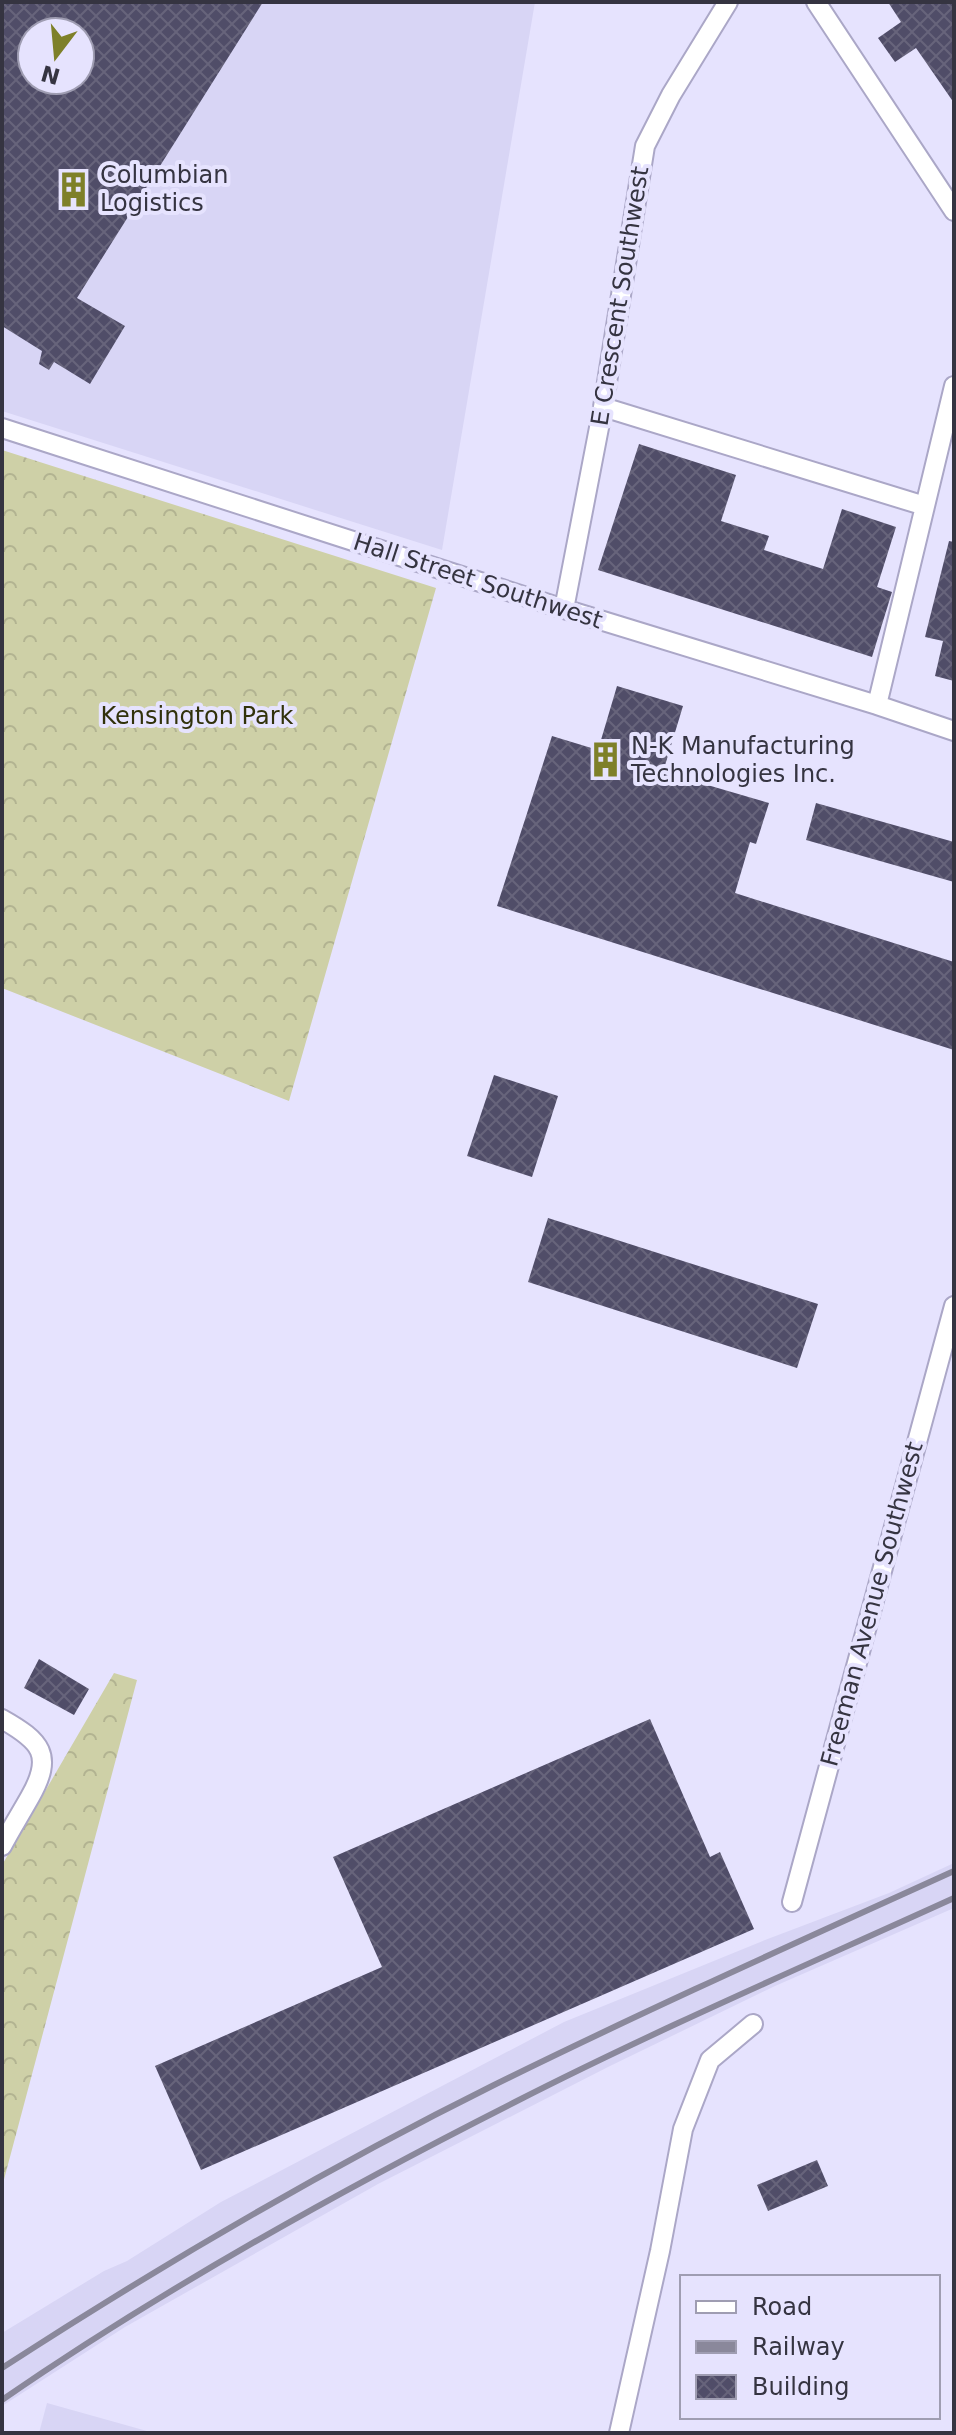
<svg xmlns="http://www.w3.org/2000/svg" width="956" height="2435" font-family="'DejaVu Sans',sans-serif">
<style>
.built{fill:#d8d5f5;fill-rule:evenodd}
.forest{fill:url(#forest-crowns)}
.building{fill:url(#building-cross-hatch);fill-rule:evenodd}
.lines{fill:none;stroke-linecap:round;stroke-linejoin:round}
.street-casing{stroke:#aba7c7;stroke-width:22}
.street{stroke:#fff;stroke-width:18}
.rail{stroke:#8a889b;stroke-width:6}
.labels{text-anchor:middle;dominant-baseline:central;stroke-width:8;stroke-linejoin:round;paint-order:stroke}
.poi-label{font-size:24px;fill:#353441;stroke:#e6e3fe;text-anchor:start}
.street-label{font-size:24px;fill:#353441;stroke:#e6e3fe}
.park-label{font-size:24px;fill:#31310b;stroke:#e6e3fe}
</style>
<defs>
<pattern id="forest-crowns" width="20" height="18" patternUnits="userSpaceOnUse" patternTransform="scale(2)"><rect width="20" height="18" fill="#ced0a7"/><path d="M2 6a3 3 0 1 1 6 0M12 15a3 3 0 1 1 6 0" fill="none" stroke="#b2b391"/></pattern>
<pattern id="building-cross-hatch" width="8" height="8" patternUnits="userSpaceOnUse" patternTransform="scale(2)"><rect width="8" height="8" fill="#504d68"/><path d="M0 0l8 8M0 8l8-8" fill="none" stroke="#67647b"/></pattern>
</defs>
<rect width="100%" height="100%" fill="#e6e3fe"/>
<!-- built -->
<path class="built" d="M 2,2 L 535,2 L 442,550 L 2,411 ZM 32,32 L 80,32 L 80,80 L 32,80 Z
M 954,1863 L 954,1908 L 775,1986 L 610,2066 L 378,2184 L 125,2327 L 2,2406 L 2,2333 L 104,2271 L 127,2261 L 221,2202 L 564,2022 L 765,1940 L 889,1893 Z
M 47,2403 L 154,2433 L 39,2433 Z"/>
<!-- forest -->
<path class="forest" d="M 2,450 L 436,588 L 289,1101 L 2,988 Z
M 114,1673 L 137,1680 L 2,2187 L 2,1865 Z"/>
<!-- building -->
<path class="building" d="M 2,2 L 263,2 L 77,298 L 125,326 L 90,384 L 54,362 L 49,370 L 39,364 L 42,351 L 2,326 ZM 32,32 L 80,32 L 80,80 L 32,80 Z
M 888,2 L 954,2 L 954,103 L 916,48 L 895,62 L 878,38 L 901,22 Z
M 639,444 L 736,475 L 721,521 L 769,536 L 764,550 L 823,569 L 842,509 L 896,527 L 877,587 L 892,592 L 872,657 L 598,570 Z
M 949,541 L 954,542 L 954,681 L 935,676 L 943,641 L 925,637 Z
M 617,686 L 683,706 L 663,772 L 769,803 L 756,844 L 750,842 L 735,893 L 954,962 L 954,1050 L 497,906 L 552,736 L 598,750 Z
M 816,803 L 954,842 L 954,882 L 806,840 Z
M 494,1075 L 558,1096 L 532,1177 L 467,1156 Z
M 548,1218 L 818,1304 L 797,1368 L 528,1282 Z
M 39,1659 L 89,1689 L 74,1715 L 24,1688 Z
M 650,1719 L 710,1857 L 720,1852 L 754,1929 L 201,2170 L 155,2066 L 382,1967 L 333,1857 Z
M 817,2160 L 828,2186 L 768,2211 L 757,2185 Z"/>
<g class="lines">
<defs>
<path id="street" d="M 816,2 L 954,211
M 603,407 L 925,506
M 2,428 L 564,609 L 877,705 L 954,731
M 564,609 L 603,407 L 645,146 L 671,95 L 728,2
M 877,705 L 954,386
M 2,1719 C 41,1741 54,1755 30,1797 C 21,1813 11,1829 2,1846
M 792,1902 L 954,1306
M 619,2433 L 660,2251 L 683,2129 L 710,2060 L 753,2024"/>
</defs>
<!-- street casing -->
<use href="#street" class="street-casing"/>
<!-- street -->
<use href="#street" class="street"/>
<!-- rail -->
<path class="rail" d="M 2,2368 C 161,2265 325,2169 494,2085 C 646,2010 800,1941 954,1871
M 2,2400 C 164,2288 339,2191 515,2102 C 658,2029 807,1965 954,1898"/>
</g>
<!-- icons -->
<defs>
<symbol id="building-bare" viewBox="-9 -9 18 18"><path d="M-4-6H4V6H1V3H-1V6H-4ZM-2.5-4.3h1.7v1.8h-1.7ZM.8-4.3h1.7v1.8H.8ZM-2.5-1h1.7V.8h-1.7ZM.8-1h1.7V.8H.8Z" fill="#7e8029" stroke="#e6e3fe" stroke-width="2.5" paint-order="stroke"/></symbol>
</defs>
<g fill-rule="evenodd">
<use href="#building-bare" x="48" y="164" width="51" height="51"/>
<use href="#building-bare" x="580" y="734" width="51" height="51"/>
</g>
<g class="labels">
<!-- poi labels -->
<g class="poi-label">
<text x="100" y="175">Columbian<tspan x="100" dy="28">Logistics</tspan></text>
<text x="631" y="746">N-K Manufacturing<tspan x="631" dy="28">Technologies Inc.</tspan></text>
</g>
<!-- street labels -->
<g class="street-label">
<text transform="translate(620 296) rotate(-81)">E Crescent Southwest</text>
<text transform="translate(478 581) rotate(18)">Hall Street Southwest</text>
<text transform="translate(872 1604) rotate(-75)">Freeman Avenue Southwest</text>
</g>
<!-- park labels -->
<g class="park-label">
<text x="197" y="716">Kensington Park</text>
</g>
</g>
<!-- border -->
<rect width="956" height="2435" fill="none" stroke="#353441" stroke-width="8"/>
<!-- legend -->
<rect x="680" y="2275" width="260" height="144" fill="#e6e3fe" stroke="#9f9db2" stroke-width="2"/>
<rect x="696" y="2301" width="40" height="12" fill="#ffffff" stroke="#9f9db2" stroke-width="2"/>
<text x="752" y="2315" font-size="24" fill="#353441">Road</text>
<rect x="696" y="2341" width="40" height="12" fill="#8a889b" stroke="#9f9db2" stroke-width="2"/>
<text x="752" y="2355" font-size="24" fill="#353441">Railway</text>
<rect x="696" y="2375" width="40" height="24" fill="url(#building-cross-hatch)" stroke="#9f9db2" stroke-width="2"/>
<text x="752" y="2395" font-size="24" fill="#353441">Building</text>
<!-- north arrow -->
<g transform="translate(56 56) rotate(196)"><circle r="38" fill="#e6e3fe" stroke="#9f9db2" stroke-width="2"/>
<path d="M0-6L14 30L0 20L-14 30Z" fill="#7e8029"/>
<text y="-12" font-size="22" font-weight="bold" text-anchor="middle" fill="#353441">N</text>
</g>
</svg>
